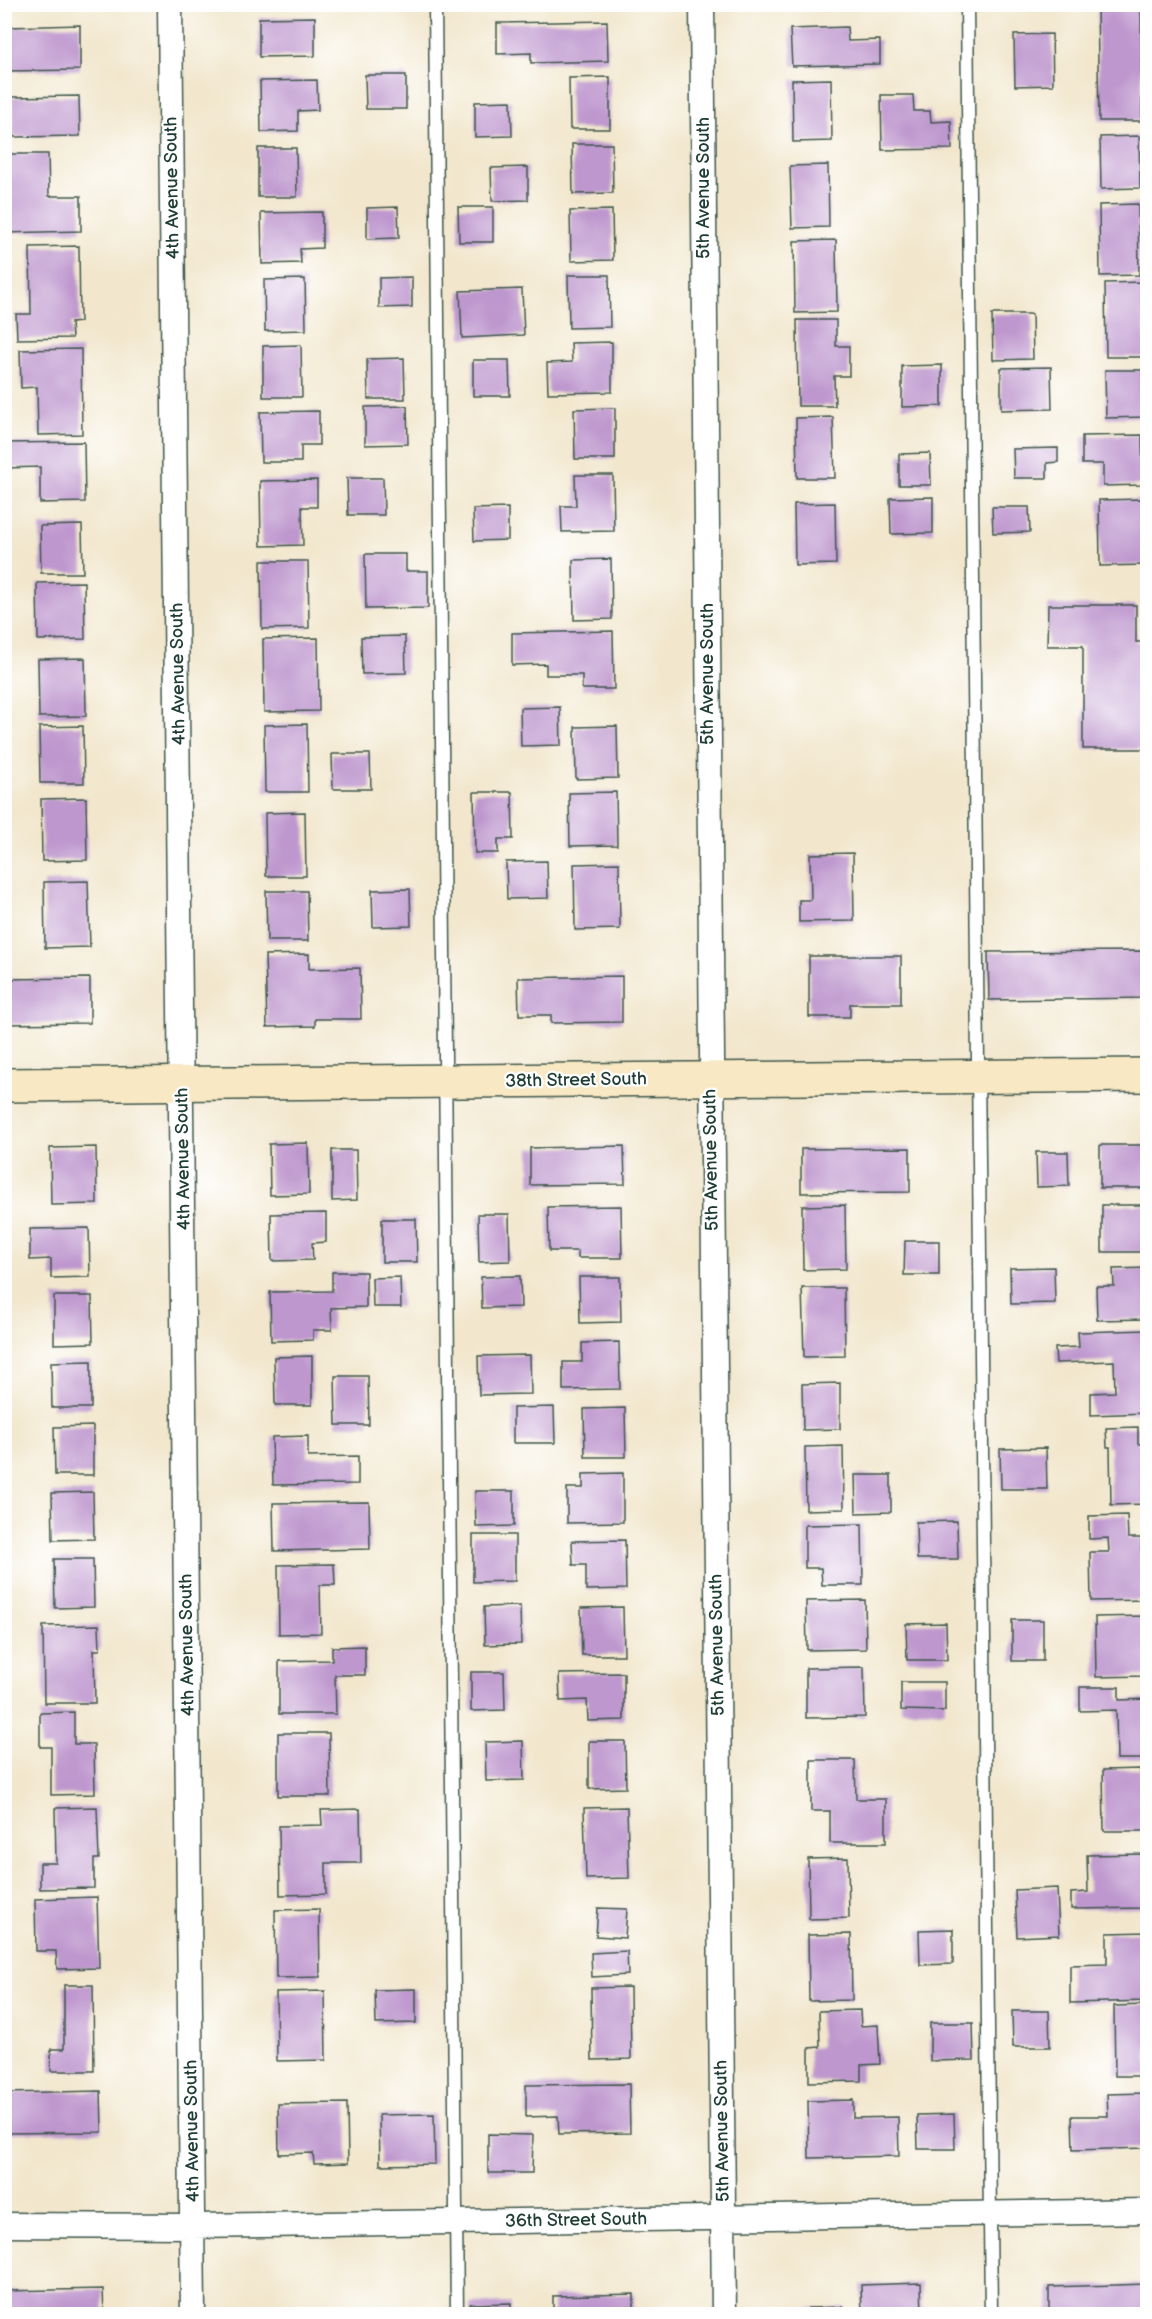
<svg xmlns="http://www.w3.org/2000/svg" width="1152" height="2319" font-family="'Balsamiq Sans',sans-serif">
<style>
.building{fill:#be97ce}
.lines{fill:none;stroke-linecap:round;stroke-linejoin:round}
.lane-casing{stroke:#3f564b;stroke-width:15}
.street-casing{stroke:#3f564b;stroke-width:27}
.secondary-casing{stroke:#3f564b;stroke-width:36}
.lane{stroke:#fff;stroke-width:12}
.street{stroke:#fff;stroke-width:24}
.secondary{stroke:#f8e8c3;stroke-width:33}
.labels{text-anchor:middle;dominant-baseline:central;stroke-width:4.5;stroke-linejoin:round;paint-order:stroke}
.street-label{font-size:18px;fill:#1f3d34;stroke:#fff}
</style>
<rect width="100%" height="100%" fill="#fff"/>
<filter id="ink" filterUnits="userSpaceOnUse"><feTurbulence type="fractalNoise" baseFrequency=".0167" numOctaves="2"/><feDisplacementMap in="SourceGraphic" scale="12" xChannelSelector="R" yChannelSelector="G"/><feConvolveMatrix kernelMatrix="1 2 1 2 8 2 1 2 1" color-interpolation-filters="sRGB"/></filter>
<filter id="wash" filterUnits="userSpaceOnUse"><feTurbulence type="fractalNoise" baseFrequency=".008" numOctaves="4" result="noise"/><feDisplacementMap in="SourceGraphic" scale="24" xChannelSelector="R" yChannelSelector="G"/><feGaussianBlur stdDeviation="1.35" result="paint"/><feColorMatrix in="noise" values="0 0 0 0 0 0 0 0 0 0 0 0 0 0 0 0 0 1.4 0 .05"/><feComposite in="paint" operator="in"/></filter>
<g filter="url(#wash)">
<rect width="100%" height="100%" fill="#f2e7cd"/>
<g id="blocks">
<!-- building -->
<path class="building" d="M 1141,4 L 1142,121 L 1099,121 L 1097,5 Z
M 315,17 L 315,56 L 259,57 L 259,18 Z
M 607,21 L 608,61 L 531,63 L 531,53 L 497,54 L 497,23 Z
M 80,25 L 80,70 L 4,71 L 4,34 L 9,33 L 9,27 Z
M 847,27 L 848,41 L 880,40 L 880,64 L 792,66 L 790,29 Z
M 1052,34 L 1053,85 L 1015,86 L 1014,35 Z
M 365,75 L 406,75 L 406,109 L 366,109 Z
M 610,77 L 610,129 L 570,129 L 569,78 Z
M 831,79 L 832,141 L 793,142 L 792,80 Z
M 317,80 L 318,110 L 298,111 L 298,131 L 261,132 L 260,81 Z
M 881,95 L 913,95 L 914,111 L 930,111 L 931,122 L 951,121 L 952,149 L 882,150 Z
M 79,96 L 80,136 L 13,137 L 12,97 Z
M 511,101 L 512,136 L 475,137 L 475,102 Z
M 1139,136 L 1140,188 L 1101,189 L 1100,137 Z
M 572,144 L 612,144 L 613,193 L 573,194 Z
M 258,148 L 296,148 L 297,197 L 258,197 Z
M 4,154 L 48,154 L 49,196 L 81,196 L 81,231 L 4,233 Z
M 828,165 L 829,227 L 792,228 L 790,166 Z
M 528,167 L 528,200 L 492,201 L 491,168 Z
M 1138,204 L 1139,275 L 1100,276 L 1099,205 Z
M 398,207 L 399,238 L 367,239 L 367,208 Z
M 458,207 L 493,207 L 493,242 L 459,242 Z
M 612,210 L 613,260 L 571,261 L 570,211 Z
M 322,212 L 322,248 L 300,249 L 301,263 L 262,264 L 261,213 Z
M 836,240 L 837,312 L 795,313 L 794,241 Z
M 79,246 L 80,322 L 71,323 L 72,338 L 17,339 L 16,314 L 31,314 L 30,247 Z
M 568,275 L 609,275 L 610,327 L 569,328 Z
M 412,277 L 412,307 L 379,308 L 379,278 Z
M 305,279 L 306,330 L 265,331 L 264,280 Z
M 1144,282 L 1146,357 L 1106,357 L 1105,283 Z
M 522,289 L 524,335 L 462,338 L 460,291 Z
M 992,314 L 1032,314 L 1033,359 L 993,360 Z
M 797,320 L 836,320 L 836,346 L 849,346 L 849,376 L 834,376 L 835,406 L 798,406 Z
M 612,342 L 612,392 L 548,393 L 547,363 L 572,362 L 571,343 Z
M 301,345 L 302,397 L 263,397 L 263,346 Z
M 81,349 L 82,434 L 38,435 L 37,387 L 21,388 L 20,350 Z
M 404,358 L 405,399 L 368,399 L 367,359 Z
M 473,360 L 509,360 L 510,396 L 473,396 Z
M 942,365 L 942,406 L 902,407 L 902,366 Z
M 1051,367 L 1052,409 L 1001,410 L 1001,368 Z
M 1105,370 L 1145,370 L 1146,417 L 1106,418 Z
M 407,406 L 408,444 L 365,445 L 365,407 Z
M 615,408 L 615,459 L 575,459 L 574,409 Z
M 319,411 L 319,445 L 301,445 L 301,462 L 261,462 L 260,412 Z
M 833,417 L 835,478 L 797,478 L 796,418 Z
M 1142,435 L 1143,485 L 1103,486 L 1103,464 L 1082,464 L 1082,436 Z
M 84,442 L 85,502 L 40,503 L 40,467 L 4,468 L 4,443 Z
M 1058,448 L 1058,462 L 1047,463 L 1047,478 L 1014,478 L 1013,449 Z
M 930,453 L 931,485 L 899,485 L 899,454 Z
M 575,475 L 613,475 L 614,531 L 562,532 L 561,506 L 576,506 Z
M 347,478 L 383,478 L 384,515 L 348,515 Z
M 317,480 L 317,507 L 302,507 L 303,545 L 261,546 L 260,481 Z
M 933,497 L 933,533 L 891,534 L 890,498 Z
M 1143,499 L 1145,565 L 1100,566 L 1099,500 Z
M 835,503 L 836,564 L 795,565 L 794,504 Z
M 992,507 L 1029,507 L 1030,532 L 993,533 Z
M 508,508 L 508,540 L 474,541 L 473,509 Z
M 82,525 L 83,573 L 41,573 L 40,526 Z
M 365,554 L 406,554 L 406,571 L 428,571 L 428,608 L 366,609 Z
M 611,559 L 612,619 L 574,620 L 573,560 Z
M 261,561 L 308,561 L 309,628 L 262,629 Z
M 84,582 L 85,639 L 38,640 L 37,583 Z
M 1048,605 L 1136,605 L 1136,642 L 1145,642 L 1145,749 L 1083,749 L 1083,646 L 1047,646 Z
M 613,631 L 614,689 L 582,689 L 582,675 L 546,675 L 546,664 L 512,665 L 512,633 Z
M 405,636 L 406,673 L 362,674 L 361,637 Z
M 318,638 L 319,711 L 264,712 L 263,639 Z
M 85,658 L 86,716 L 39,717 L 38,659 Z
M 560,707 L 561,745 L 521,746 L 520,708 Z
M 307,724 L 308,792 L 265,792 L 264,725 Z
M 83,726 L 84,783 L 40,783 L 39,727 Z
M 617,726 L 618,778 L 576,779 L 575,727 Z
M 332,754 L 370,754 L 371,789 L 333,789 Z
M 474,792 L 512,792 L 513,839 L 498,839 L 498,853 L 475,853 Z
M 616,792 L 617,845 L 570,846 L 569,793 Z
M 86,798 L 87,860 L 42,861 L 41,799 Z
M 305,812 L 306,876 L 266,876 L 265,813 Z
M 853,853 L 854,921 L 799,922 L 799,900 L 811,900 L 810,854 Z
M 547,861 L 548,898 L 507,899 L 506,862 Z
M 619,863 L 620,929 L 575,930 L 574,864 Z
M 88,881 L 90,947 L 45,948 L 44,882 Z
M 410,889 L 411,926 L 373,927 L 372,890 Z
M 266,891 L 307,891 L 308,941 L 267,941 Z
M 1148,951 L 1148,998 L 989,1000 L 988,952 Z
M 309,954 L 309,969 L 360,968 L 361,1019 L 315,1019 L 315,1026 L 267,1027 L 265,955 Z
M 809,956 L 901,956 L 901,1004 L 850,1004 L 850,1017 L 809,1017 Z
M 622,976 L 622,1022 L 551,1023 L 551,1015 L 519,1015 L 518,978 Z
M 90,978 L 90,1023 L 4,1024 L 4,979 Z
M 308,1143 L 309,1194 L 270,1195 L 269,1144 Z
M 1100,1145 L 1148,1145 L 1148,1188 L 1100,1188 Z
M 624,1146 L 625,1184 L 530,1185 L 530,1148 Z
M 96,1147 L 97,1204 L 51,1205 L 50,1148 Z
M 910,1148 L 910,1192 L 801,1193 L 801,1149 Z
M 332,1150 L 356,1150 L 357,1200 L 332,1201 Z
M 1036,1152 L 1068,1152 L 1069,1186 L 1037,1187 Z
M 845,1205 L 846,1269 L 803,1270 L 802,1206 Z
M 1102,1205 L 1148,1205 L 1148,1252 L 1102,1252 Z
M 621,1206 L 622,1258 L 578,1258 L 578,1251 L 549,1251 L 548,1207 Z
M 326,1213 L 326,1242 L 312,1243 L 313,1260 L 272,1261 L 271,1214 Z
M 478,1214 L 509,1214 L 510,1261 L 479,1262 Z
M 382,1219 L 416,1219 L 417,1262 L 382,1262 Z
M 89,1228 L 90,1277 L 51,1278 L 51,1259 L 30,1260 L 30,1229 Z
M 905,1241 L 939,1241 L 939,1275 L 904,1275 Z
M 1054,1267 L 1055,1303 L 1011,1304 L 1010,1268 Z
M 1148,1268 L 1148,1319 L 1097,1320 L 1096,1286 L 1114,1286 L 1113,1269 Z
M 332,1272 L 366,1272 L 366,1307 L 331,1308 L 332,1330 L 313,1330 L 313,1340 L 271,1341 L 270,1292 L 332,1291 Z
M 520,1276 L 521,1307 L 482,1308 L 481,1277 Z
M 400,1277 L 401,1307 L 373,1307 L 372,1278 Z
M 579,1277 L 620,1277 L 621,1322 L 580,1323 Z
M 802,1288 L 844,1288 L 845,1356 L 804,1357 Z
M 54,1296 L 92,1296 L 93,1343 L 54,1344 Z
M 1148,1330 L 1148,1413 L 1091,1415 L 1091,1393 L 1115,1392 L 1114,1361 L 1056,1363 L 1055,1348 L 1079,1347 L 1078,1332 Z
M 619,1342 L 620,1389 L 563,1390 L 563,1362 L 582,1362 L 582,1343 Z
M 530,1355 L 531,1394 L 479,1395 L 478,1356 Z
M 312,1356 L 312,1405 L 275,1405 L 274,1357 Z
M 91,1361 L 91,1408 L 52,1408 L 51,1362 Z
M 335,1376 L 368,1376 L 369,1425 L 336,1425 Z
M 840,1383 L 840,1429 L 803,1430 L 802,1384 Z
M 554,1407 L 555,1443 L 513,1443 L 513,1408 Z
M 625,1408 L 626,1457 L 585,1457 L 584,1409 Z
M 93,1426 L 93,1475 L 55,1475 L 54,1427 Z
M 1138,1427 L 1138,1444 L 1148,1444 L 1148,1504 L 1111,1505 L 1110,1447 L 1107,1447 L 1106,1428 Z
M 308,1436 L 308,1457 L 358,1456 L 358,1484 L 273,1485 L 272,1437 Z
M 843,1446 L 844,1509 L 806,1510 L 805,1447 Z
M 1046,1448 L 1047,1489 L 1001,1489 L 1000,1449 Z
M 623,1473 L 623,1522 L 567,1523 L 567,1488 L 583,1488 L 583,1474 Z
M 855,1475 L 891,1475 L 891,1512 L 856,1513 Z
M 475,1491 L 514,1491 L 514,1526 L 476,1527 Z
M 93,1492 L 94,1539 L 53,1540 L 52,1493 Z
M 369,1502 L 370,1549 L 274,1551 L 273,1503 Z
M 1127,1515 L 1128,1538 L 1141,1538 L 1141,1550 L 1148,1550 L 1148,1600 L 1091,1601 L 1090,1552 L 1109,1552 L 1108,1538 L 1089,1539 L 1089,1516 Z
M 957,1521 L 958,1559 L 917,1559 L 916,1522 Z
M 862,1524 L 863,1585 L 822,1585 L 821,1568 L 805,1568 L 805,1525 Z
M 473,1535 L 515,1535 L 515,1581 L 473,1582 Z
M 625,1540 L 626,1589 L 586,1590 L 586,1565 L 573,1565 L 572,1541 Z
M 54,1559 L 93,1559 L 94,1607 L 55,1608 Z
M 334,1564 L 335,1585 L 320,1585 L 321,1633 L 279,1634 L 278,1565 Z
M 865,1600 L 866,1649 L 807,1650 L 806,1601 Z
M 520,1606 L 521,1644 L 485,1645 L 484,1607 Z
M 623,1607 L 624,1655 L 582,1655 L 581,1608 Z
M 1148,1616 L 1146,1676 L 1096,1677 L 1095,1617 Z
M 1012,1620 L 1043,1620 L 1043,1661 L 1012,1661 Z
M 946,1623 L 947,1660 L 907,1660 L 906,1624 Z
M 99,1625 L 100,1650 L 94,1650 L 95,1703 L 44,1703 L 43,1626 Z
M 365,1646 L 365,1675 L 335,1675 L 336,1714 L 279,1714 L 279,1661 L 332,1660 L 332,1647 Z
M 864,1667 L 865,1717 L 806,1718 L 806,1668 Z
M 471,1672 L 504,1672 L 505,1710 L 471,1711 Z
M 624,1673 L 624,1720 L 588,1721 L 587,1700 L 560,1701 L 559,1674 Z
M 901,1682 L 945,1682 L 945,1711 L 901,1710 Z
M 1080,1687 L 1119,1687 L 1119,1700 L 1148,1699 L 1148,1759 L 1117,1759 L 1116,1710 L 1080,1711 Z
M 74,1712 L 74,1744 L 94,1744 L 95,1794 L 51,1795 L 51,1747 L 40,1747 L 40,1713 Z
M 278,1733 L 329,1733 L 330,1796 L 278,1796 Z
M 523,1741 L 524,1780 L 486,1781 L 485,1742 Z
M 589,1741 L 625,1741 L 626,1788 L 589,1789 Z
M 811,1760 L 855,1760 L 856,1799 L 886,1799 L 886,1843 L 830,1843 L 830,1811 L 811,1811 Z
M 1140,1769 L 1141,1785 L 1148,1785 L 1148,1831 L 1104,1831 L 1103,1770 Z
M 97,1807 L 99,1859 L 94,1859 L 94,1888 L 40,1889 L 40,1863 L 56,1863 L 55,1808 Z
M 627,1807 L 629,1878 L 586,1879 L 584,1808 Z
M 360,1809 L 361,1863 L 326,1863 L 326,1894 L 280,1895 L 279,1826 L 322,1825 L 321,1810 Z
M 1148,1854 L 1148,1908 L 1071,1909 L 1071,1893 L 1088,1892 L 1087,1855 Z
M 848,1858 L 849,1918 L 809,1919 L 808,1859 Z
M 1057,1888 L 1059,1935 L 1017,1937 L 1015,1890 Z
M 97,1897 L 99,1968 L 57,1969 L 56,1951 L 36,1951 L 35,1899 Z
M 598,1908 L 627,1909 L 625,1938 L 596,1936 Z
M 319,1909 L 320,1977 L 276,1978 L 275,1910 Z
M 953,1929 L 953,1964 L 920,1965 L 919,1930 Z
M 1148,1932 L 1148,2001 L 1070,2003 L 1070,1965 L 1107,1964 L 1107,1933 Z
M 851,1934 L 852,2000 L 809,2001 L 808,1935 Z
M 627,1951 L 628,1975 L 592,1977 L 591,1953 Z
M 64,1985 L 93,1985 L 94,2071 L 51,2071 L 51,2049 L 64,2049 Z
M 630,1987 L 631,2059 L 592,2060 L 591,1988 Z
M 416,1989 L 416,2023 L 376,2024 L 375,1990 Z
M 325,1991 L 326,2060 L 277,2061 L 276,1992 Z
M 1148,2005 L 1148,2076 L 1115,2076 L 1114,2006 Z
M 860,2010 L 861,2026 L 878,2025 L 880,2064 L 861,2065 L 861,2081 L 809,2082 L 809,2048 L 820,2047 L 819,2011 Z
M 1012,2011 L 1049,2011 L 1050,2047 L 1013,2047 Z
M 930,2023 L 973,2023 L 974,2060 L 930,2061 Z
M 629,2084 L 630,2133 L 559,2134 L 558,2116 L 526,2117 L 526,2085 Z
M 101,2091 L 102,2132 L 4,2133 L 4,2093 Z
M 1148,2093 L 1148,2148 L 1073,2150 L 1072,2116 L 1108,2116 L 1107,2094 Z
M 853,2100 L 853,2118 L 898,2117 L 899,2156 L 809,2158 L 808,2101 Z
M 347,2103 L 348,2163 L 314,2164 L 313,2153 L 279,2154 L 278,2104 Z
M 434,2114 L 435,2164 L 380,2165 L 379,2115 Z
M 954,2114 L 955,2149 L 918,2149 L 917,2115 Z
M 488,2134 L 533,2135 L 532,2173 L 488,2173 Z
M 921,2283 L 922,2314 L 862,2314 L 861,2285 Z
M 1148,2284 L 1148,2314 L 1049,2314 L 1049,2287 Z
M 103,2289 L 104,2314 L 4,2314 L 4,2291 Z
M 634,2294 L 634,2314 L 553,2314 L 553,2296 Z
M 511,2303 L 511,2314 L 470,2314 L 470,2304 Z
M 844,2307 L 844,2314 L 808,2314 L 808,2308 Z"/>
</g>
</g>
<g filter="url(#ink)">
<use href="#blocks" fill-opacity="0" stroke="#3f564b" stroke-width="1.5"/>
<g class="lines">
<defs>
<path id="lane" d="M 435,4 L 457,2314
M 967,4 L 991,2314"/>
<path id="street" d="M 170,4 L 193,2314
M 702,4 L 724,2314
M 4,2225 L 193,2226 L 1148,2211"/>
<path id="secondary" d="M 4,1085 L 1148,1075"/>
</defs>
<!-- lane casing -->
<use href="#lane" class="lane-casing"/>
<!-- street casing -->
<use href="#street" class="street-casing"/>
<!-- secondary casing -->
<use href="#secondary" class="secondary-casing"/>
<!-- lane -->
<use href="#lane" class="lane"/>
<!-- street -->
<use href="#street" class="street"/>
<!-- secondary -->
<use href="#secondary" class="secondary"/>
</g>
</g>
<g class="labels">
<!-- street labels -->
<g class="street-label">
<text transform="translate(172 188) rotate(-91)">4th Avenue South</text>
<text transform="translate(703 188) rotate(-90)">5th Avenue South</text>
<text transform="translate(178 674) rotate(-91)">4th Avenue South</text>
<text transform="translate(707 674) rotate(-90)">5th Avenue South</text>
<text transform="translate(576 1080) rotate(-1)">38th Street South</text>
<text transform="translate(183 1159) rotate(-91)">4th Avenue South</text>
<text transform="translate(711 1160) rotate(-91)">5th Avenue South</text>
<text transform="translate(187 1645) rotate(-91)">4th Avenue South</text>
<text transform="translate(717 1645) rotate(-91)">5th Avenue South</text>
<text transform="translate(192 2131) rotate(-91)">4th Avenue South</text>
<text transform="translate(722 2131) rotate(-91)">5th Avenue South</text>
<text transform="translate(576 2220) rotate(-1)">36th Street South</text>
</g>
</g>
<!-- margin -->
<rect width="1152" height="2319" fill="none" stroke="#fff" stroke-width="24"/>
</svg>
